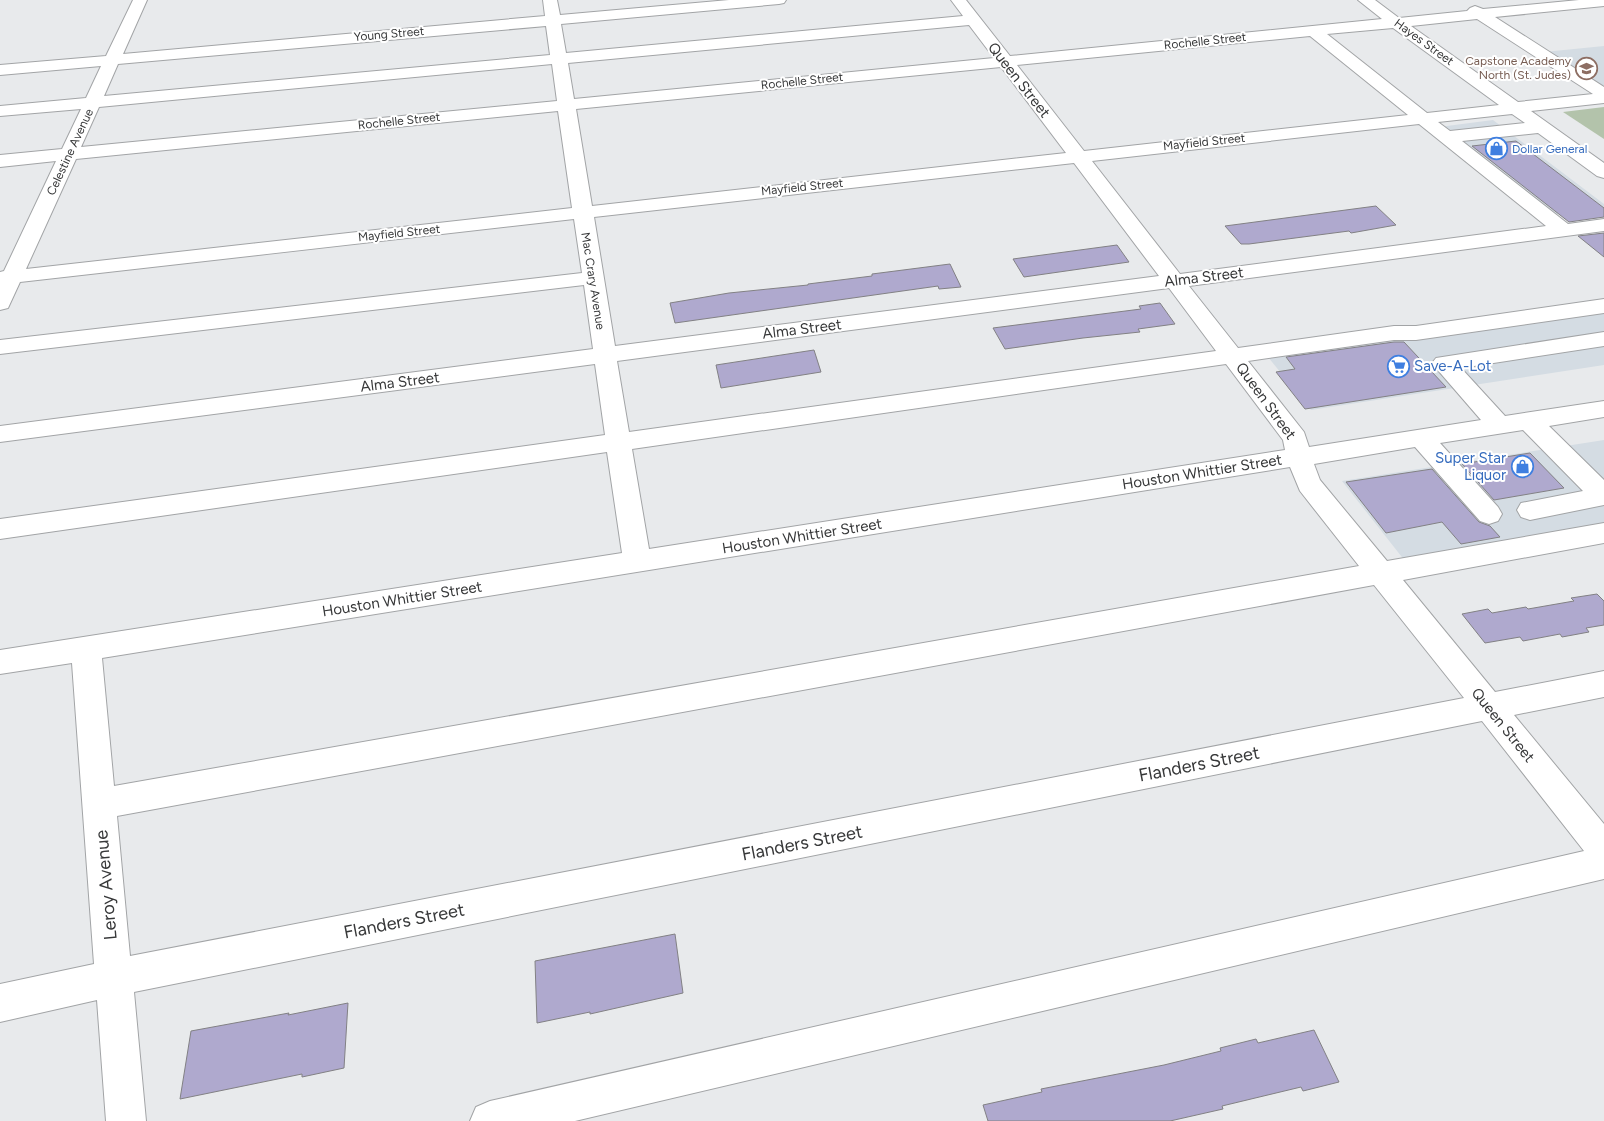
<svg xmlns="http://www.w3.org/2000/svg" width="1604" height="1121" font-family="Figtree,sans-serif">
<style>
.built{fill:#d4dce3}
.green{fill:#b3c3ab}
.building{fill:#afa9ce;stroke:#828184}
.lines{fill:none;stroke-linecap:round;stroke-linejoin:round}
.minor-casing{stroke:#a2a4a6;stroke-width:2}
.minor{fill:#fff;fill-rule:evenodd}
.labels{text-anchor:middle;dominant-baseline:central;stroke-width:4;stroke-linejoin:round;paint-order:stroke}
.far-street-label{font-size:12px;fill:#373839;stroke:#fff}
.far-education-label{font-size:12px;fill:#785e54;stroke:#fff;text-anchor:end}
.far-shop-label{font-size:12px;fill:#366cbe;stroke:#fff;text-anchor:start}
.street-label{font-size:15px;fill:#373839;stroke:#fff}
.shop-label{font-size:15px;fill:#366cbe;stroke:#fff;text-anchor:start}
.near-street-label{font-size:18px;fill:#373839;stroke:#fff}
</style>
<rect width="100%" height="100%" fill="#e8eaec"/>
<!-- built -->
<path class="built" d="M 1604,46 L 1604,85 L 1596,86 L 1544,52 Z
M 1493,120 L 1604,204 L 1604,208 L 1550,215 L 1439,127 Z
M 1604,307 L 1604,365 L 1311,410 L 1268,357 Z
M 1604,440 L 1604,526 L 1405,561 L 1342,481 Z"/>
<!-- green -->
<path class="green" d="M 1604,107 L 1604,139 L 1563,112 Z"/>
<!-- building -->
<path class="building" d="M 1516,141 L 1604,208 L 1604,217 L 1569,222 L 1472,146 Z
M 1376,206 L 1396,225 L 1351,233 L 1349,231 L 1249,244 L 1241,244 L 1225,226 Z
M 1604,233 L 1604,257 L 1578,236 Z
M 1117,245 L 1129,262 L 1024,277 L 1013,259 Z
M 950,264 L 961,287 L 939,289 L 938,286 L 675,323 L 670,303 L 729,293 L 808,285 L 808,284 L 872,276 L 872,274 Z
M 1160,303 L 1175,324 L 1138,329 L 1140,332 L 1083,338 L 1005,349 L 993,328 L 1141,309 L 1139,306 Z
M 1394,342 L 1404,342 L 1446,387 L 1305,409 L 1276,372 L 1295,369 L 1286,357 Z
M 814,350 L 821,372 L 721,388 L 716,365 Z
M 1530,453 L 1564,488 L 1494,500 L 1462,464 Z
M 1432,469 L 1479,522 L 1490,526 L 1500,537 L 1461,544 L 1442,522 L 1386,533 L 1346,482 Z
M 1597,594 L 1604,601 L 1604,625 L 1586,628 L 1589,632 L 1562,637 L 1560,634 L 1523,641 L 1520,637 L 1485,643 L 1462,614 L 1488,609 L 1492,613 L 1526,607 L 1528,609 L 1574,601 L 1571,598 Z
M 675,934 L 683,993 L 590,1014 L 590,1012 L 537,1023 L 535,961 Z
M 348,1003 L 344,1068 L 302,1077 L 302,1074 L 180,1099 L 191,1031 L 289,1013 L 288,1015 Z
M 1314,1030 L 1339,1082 L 1303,1091 L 1301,1087 L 1222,1106 L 1223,1109 L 1170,1121 L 988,1121 L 983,1105 L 1042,1092 L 1041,1089 L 1164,1065 L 1221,1051 L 1220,1048 L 1256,1039 L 1258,1043 Z"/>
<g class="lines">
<defs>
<path id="minor" d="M 133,0 L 147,0 L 123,54 L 545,16 L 543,0 L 557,0 L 560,15 L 729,0 L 786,0 L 784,3 L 779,4 L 561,24 L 566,53 L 963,16 L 951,0 L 966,0 L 1010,56 L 1382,19 L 1358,0 L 1375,0 L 1399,18 L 1467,11 L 1470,8 L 1475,6 L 1483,9 L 1579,0 L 1604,0 L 1604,6 L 1495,17 L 1604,87 L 1604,103 L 1531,111 L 1604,163 L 1604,178 L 1597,176 L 1538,133 L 1462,141 L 1568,224 L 1604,219 L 1604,231 L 1189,286 L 1238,348 L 1394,326 L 1416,326 L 1604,299 L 1604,313 L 1416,340 L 1394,340 L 1248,361 L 1304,432 L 1309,447 L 1481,420 L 1436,368 L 1432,363 L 1436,358 L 1604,332 L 1604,346 L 1461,368 L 1505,416 L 1604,401 L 1604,417 L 1549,426 L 1604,480 L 1604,505 L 1530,520 L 1521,517 L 1517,510 L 1521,503 L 1583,491 L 1523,430 L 1440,443 L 1498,507 L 1502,514 L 1498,521 L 1489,524 L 1480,521 L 1415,447 L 1314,464 L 1320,480 L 1387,561 L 1604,523 L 1604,543 L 1403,580 L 1495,692 L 1604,671 L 1604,697 L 1514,715 L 1604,824 L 1604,879 L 575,1121 L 470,1121 L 476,1107 L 490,1101 L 1584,851 L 1482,721 L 134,992 L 146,1121 L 106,1121 L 97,1000 L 0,1022 L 0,984 L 94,964 L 72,663 L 0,674 L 0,650 L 622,553 L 607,452 L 0,539 L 0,519 L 605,435 L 595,364 L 0,442 L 0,426 L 593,349 L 584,285 L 0,354 L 0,340 L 582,273 L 574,219 L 20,282 L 8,308 L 0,310 L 0,272 L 4,271 L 56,161 L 0,167 L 0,155 L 62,149 L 81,109 L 0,116 L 0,106 L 86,98 L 101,66 L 0,75 L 0,65 L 106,56 ZM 1477,19 L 1593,94 L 1518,102 L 1411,26 ZM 969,25 L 994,58 L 574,99 L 568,63 ZM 546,26 L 550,55 L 104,96 L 118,64 ZM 1393,28 L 1499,105 L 1427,113 L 1327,34 ZM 1310,36 L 1408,115 L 1084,151 L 1017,65 ZM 552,64 L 557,101 L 81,147 L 99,107 ZM 1001,67 L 1066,153 L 592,206 L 576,109 ZM 558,111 L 572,208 L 26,269 L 76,159 ZM 1512,114 L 1525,123 L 1450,131 L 1438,122 ZM 1419,124 L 1546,226 L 1180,274 L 1092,161 ZM 1074,163 L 1159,276 L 615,346 L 594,217 ZM 1169,288 L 1216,351 L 629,432 L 617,361 ZM 1226,364 L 1283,440 L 1285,450 L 649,549 L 632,449 ZM 1290,467 L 1300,491 L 1359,566 L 114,786 L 102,658 ZM 1374,585 L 1464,698 L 130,956 L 117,816 Z"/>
</defs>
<!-- minor casing -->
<use href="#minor" class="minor-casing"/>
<!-- minor -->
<use href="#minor" class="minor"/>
</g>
<!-- icons -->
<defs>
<symbol id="school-ring" viewBox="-11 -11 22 22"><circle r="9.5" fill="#fff" stroke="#8d6e63" stroke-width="1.5"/><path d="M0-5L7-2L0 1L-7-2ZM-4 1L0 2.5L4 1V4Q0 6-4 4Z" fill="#8d6e63"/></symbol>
<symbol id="shop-ring" viewBox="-11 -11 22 22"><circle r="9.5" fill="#fff" stroke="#3f7fe0" stroke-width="1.5"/><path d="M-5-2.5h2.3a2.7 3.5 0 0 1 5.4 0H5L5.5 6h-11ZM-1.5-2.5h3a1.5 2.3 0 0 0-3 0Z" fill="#3f7fe0"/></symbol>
<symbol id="supermarket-ring" viewBox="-11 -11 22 22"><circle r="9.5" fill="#fff" stroke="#3f7fe0" stroke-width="1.5"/><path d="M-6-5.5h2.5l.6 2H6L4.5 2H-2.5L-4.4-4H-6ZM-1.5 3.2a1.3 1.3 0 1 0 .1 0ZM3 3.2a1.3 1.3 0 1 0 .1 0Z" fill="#3f7fe0"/></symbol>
</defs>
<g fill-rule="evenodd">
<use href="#school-ring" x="1574" y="56" width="25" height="25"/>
<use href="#shop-ring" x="1484" y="136" width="25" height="25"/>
<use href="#supermarket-ring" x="1386" y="354" width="25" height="25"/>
<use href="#shop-ring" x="1510" y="454" width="25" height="25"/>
</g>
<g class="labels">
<!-- far-street labels -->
<g class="far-street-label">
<text transform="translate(389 34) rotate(-5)">Young Street</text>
<text transform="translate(1205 41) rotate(-6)">Rochelle Street</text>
<text transform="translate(1424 42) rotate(36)">Hayes Street</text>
<text transform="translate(802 81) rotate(-6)">Rochelle Street</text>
<text transform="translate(399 121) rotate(-6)">Rochelle Street</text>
<text transform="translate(1204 142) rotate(-6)">Mayfield Street</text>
<text transform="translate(70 152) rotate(-65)">Celestine Avenue</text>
<text transform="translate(802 187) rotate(-6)">Mayfield Street</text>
<text transform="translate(399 233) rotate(-6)">Mayfield Street</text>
<text transform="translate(593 281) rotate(81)">Mac Crary Avenue</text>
</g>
<!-- far-education labels -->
<g class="far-education-label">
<text x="1571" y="61">Capstone Academy<tspan x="1571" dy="14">North (St. Judes)</tspan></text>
</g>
<!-- far-shop labels -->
<g class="far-shop-label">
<text x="1512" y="149">Dollar General</text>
</g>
<!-- street labels -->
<g class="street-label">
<text transform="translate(1019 80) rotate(52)">Queen Street</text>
<text transform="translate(1204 277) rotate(-7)">Alma Street</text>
<text transform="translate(802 329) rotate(-7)">Alma Street</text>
<text transform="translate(400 382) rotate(-7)">Alma Street</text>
<text transform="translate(1266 401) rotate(54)">Queen Street</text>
<text transform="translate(1202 472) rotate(-9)">Houston Whittier Street</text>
<text transform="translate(802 536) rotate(-9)">Houston Whittier Street</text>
<text transform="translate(402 599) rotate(-9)">Houston Whittier Street</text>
<text transform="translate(1503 725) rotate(51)">Queen Street</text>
</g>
<!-- shop labels -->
<g class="shop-label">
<text x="1414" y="366">Save-A-Lot</text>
<text x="1506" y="458" text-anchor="end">Super Star<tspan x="1506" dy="17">Liquor</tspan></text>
</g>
<!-- near-street labels -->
<g class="near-street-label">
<text transform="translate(1199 764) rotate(-11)">Flanders Street</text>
<text transform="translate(802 843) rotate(-11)">Flanders Street</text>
<text transform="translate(106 885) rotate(-95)">Leroy Avenue</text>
<text transform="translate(404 921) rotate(-11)">Flanders Street</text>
</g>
</g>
</svg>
